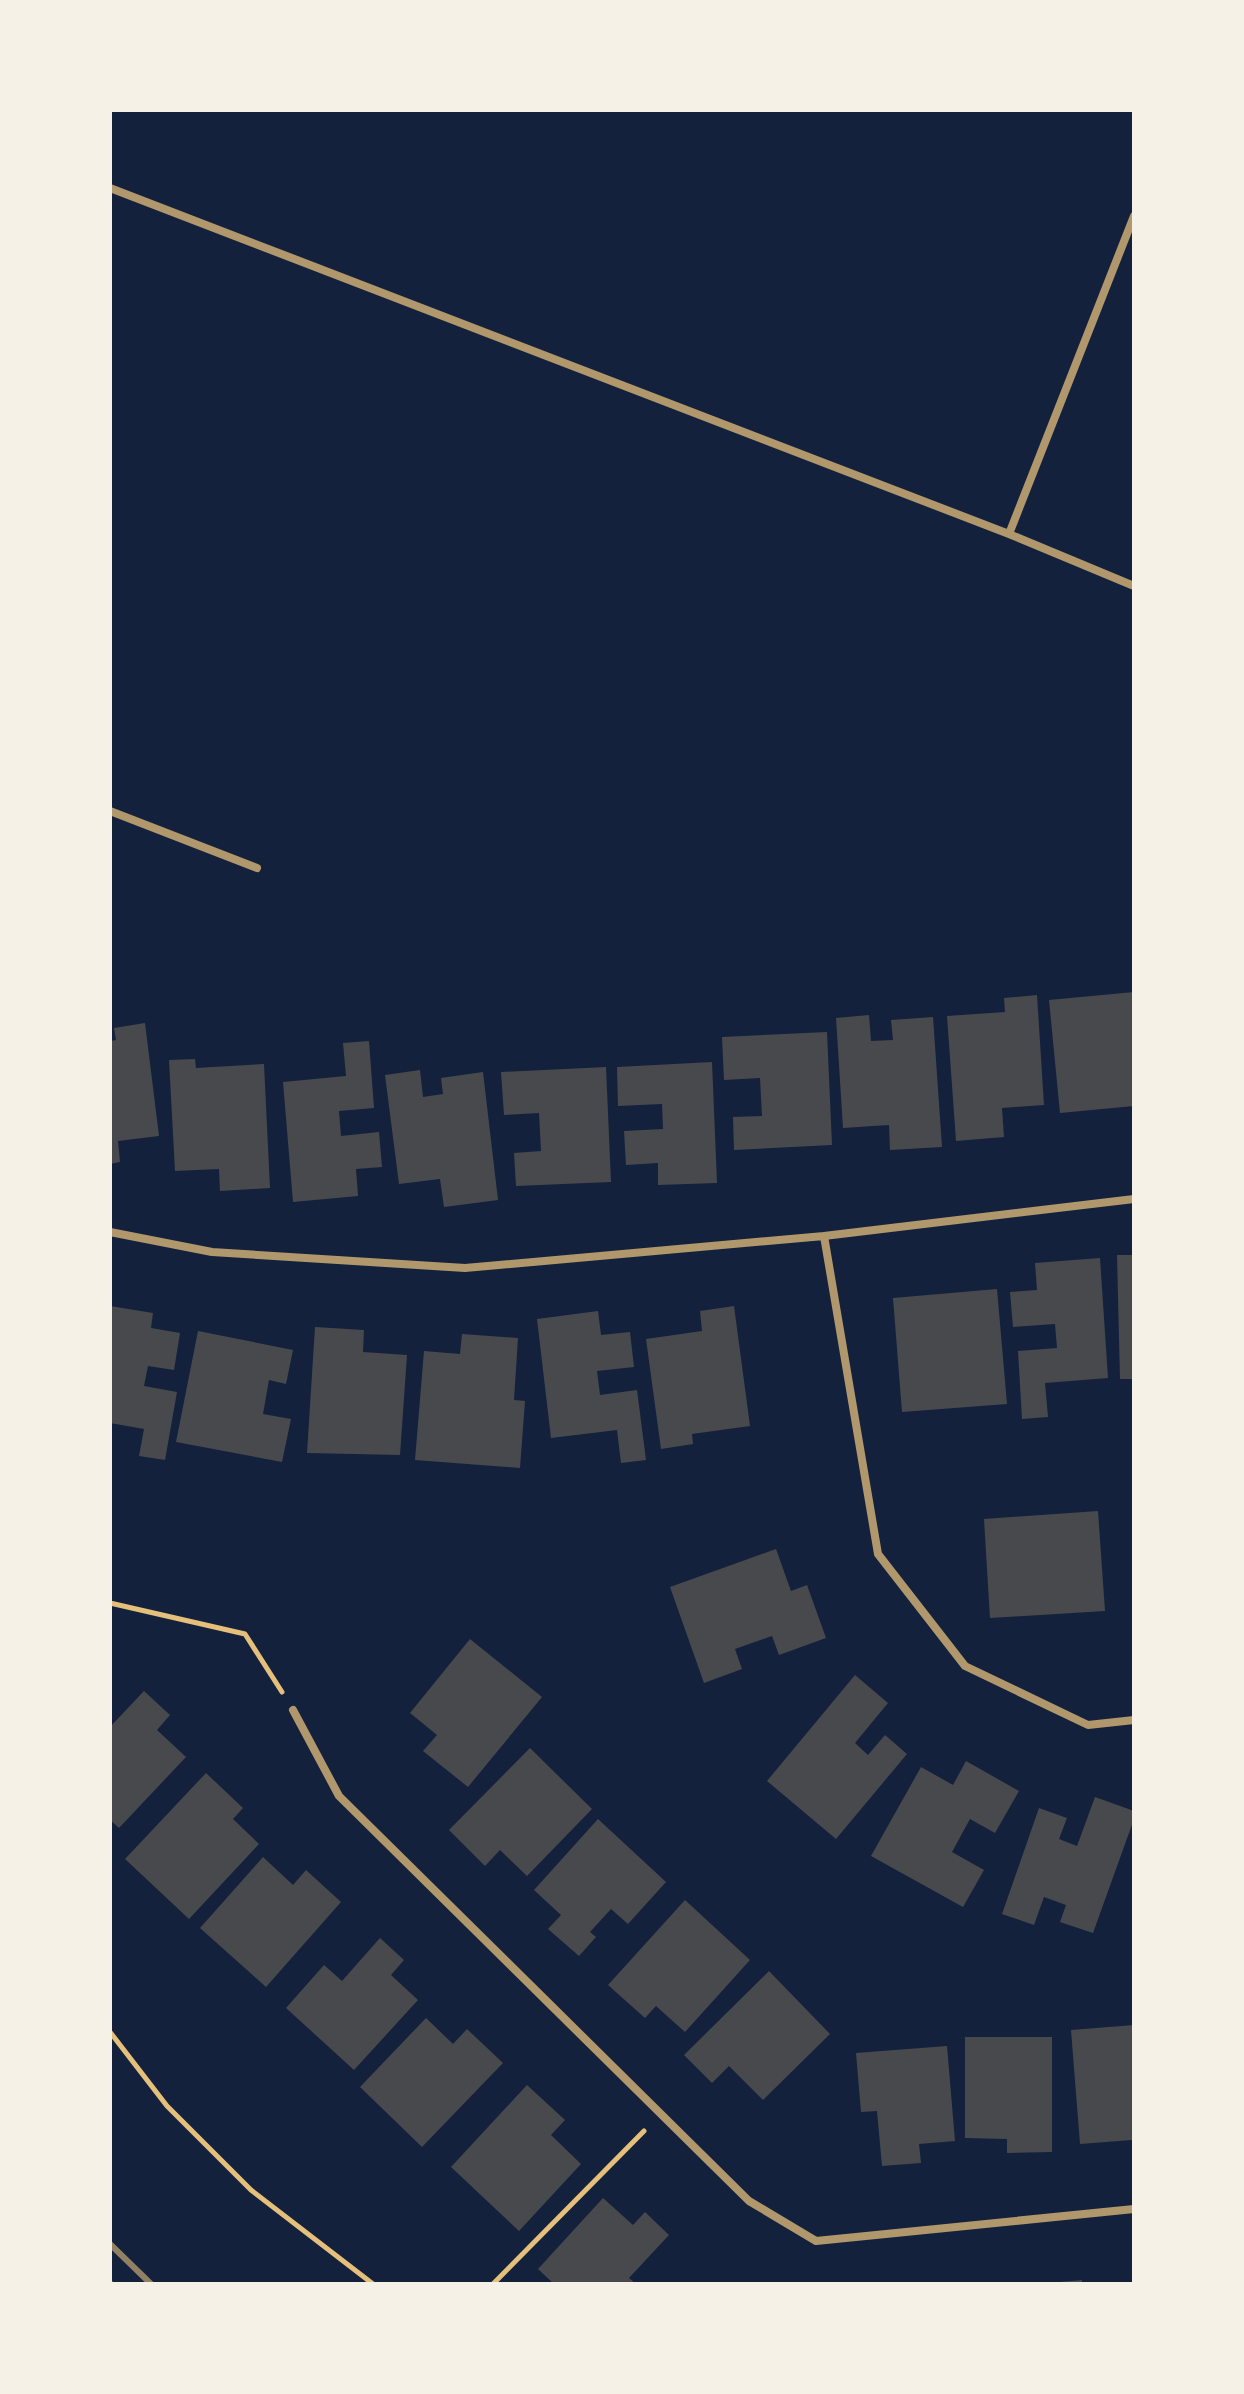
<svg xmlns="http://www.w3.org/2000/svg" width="1244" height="2394" font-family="Lato,sans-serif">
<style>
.building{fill:#48494c}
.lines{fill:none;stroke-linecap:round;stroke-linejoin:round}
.path{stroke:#e5c07b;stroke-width:5}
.minor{stroke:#b1986c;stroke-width:8}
.rail{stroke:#918062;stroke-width:6}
</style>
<rect width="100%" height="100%" fill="#14213d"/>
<!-- building -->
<path class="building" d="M 1134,992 L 1134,1106 L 1060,1113 L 1049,1000 Z
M 1037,995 L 1044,1105 L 1002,1108 L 1004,1137 L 956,1141 L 947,1016 L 1005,1012 L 1004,998 Z
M 869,1015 L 871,1041 L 893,1040 L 891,1020 L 933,1017 L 942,1147 L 890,1150 L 889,1125 L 843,1128 L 836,1018 Z
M 145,1023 L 159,1136 L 118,1141 L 120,1162 L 110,1164 L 110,1041 L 116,1040 L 114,1028 Z
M 827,1032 L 832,1145 L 734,1150 L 733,1117 L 762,1116 L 760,1078 L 724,1080 L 722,1037 Z
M 369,1041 L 374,1108 L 339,1111 L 341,1136 L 379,1132 L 382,1167 L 356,1169 L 358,1196 L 293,1202 L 283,1082 L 346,1076 L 343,1043 Z
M 195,1059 L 196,1068 L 264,1064 L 270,1188 L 220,1191 L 219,1169 L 175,1171 L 169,1060 Z
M 712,1062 L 717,1183 L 658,1185 L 658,1163 L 626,1165 L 624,1131 L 663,1129 L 662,1104 L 618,1106 L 617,1067 Z
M 606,1067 L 611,1182 L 516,1186 L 514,1153 L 541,1151 L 539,1113 L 504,1115 L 501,1072 Z
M 420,1070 L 423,1097 L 443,1094 L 441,1078 L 483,1072 L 498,1200 L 444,1207 L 440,1179 L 399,1184 L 385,1075 Z
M 1117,1255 L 1134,1255 L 1134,1379 L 1120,1379 Z
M 1100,1258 L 1108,1378 L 1045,1383 L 1048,1417 L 1022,1419 L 1018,1351 L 1057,1348 L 1055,1324 L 1013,1327 L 1010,1292 L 1037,1290 L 1035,1263 Z
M 997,1289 L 1007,1404 L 902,1412 L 893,1298 Z
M 110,1306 L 153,1313 L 151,1328 L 180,1333 L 174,1370 L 148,1366 L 144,1386 L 177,1392 L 165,1460 L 139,1456 L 144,1429 L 110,1423 Z
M 734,1306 L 750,1426 L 692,1434 L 693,1444 L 661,1449 L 646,1339 L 702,1331 L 700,1311 Z
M 598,1311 L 601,1335 L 630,1332 L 634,1367 L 597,1371 L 600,1395 L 637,1390 L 646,1460 L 621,1463 L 617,1430 L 551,1438 L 537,1319 Z
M 315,1327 L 364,1330 L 363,1352 L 407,1355 L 400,1455 L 307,1453 Z
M 198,1331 L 293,1350 L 286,1384 L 269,1380 L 263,1414 L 291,1419 L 282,1462 L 176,1442 Z
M 462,1334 L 518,1338 L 514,1400 L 525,1401 L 520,1468 L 415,1460 L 424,1351 L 460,1354 Z
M 1098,1511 L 1105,1611 L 990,1618 L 984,1519 Z
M 776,1549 L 791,1591 L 807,1585 L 826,1638 L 779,1655 L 772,1636 L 735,1649 L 742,1669 L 704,1683 L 670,1587 Z
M 470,1639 L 542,1697 L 468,1787 L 423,1751 L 437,1735 L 410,1713 Z
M 855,1675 L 888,1703 L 855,1743 L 868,1755 L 885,1735 L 907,1754 L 836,1839 L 767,1781 Z
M 144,1691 L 170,1715 L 157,1730 L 186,1757 L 119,1828 L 110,1820 L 110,1727 Z
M 530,1748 L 592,1809 L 527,1876 L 500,1850 L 485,1866 L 449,1830 Z
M 966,1761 L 1019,1791 L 995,1833 L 970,1819 L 952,1852 L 984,1870 L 963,1907 L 871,1856 L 921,1767 L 953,1785 Z
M 206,1773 L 243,1808 L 233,1819 L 259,1844 L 189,1919 L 125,1859 Z
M 1095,1797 L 1134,1811 L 1134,1819 L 1093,1933 L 1060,1922 L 1066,1905 L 1044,1897 L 1034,1925 L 1002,1914 L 1039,1808 L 1067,1818 L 1059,1839 L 1077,1846 Z
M 598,1819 L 666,1882 L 628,1924 L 611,1909 L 590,1932 L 596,1937 L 579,1956 L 548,1929 L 561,1915 L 534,1890 Z
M 263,1857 L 293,1885 L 306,1870 L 341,1902 L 266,1987 L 200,1928 Z
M 685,1900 L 750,1960 L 685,2032 L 656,2006 L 645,2018 L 608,1985 Z
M 380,1938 L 404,1960 L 391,1975 L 418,2000 L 354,2070 L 286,2008 L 324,1965 L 342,1981 Z
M 769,1971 L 830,2034 L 763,2100 L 729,2066 L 712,2083 L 684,2055 Z
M 426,2018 L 453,2044 L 467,2029 L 503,2063 L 422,2147 L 360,2087 Z
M 1134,2025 L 1132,2140 L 1080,2144 L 1071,2030 Z
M 965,2037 L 1052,2037 L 1052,2152 L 1007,2153 L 1007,2139 L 965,2138 Z
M 947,2046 L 955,2141 L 919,2144 L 921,2163 L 882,2166 L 877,2111 L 861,2112 L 856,2053 Z
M 527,2085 L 565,2120 L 551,2135 L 581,2164 L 519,2231 L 451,2167 Z
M 603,2198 L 633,2225 L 645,2212 L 669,2235 L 629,2278 L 636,2284 L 554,2284 L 538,2269 Z
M 1082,2280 L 1082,2284 L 1060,2284 L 1060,2282 Z"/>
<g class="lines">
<!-- path -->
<path class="path" d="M 110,1603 L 245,1634 L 282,1692
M 110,2032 L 167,2106 L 251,2190 L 373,2284
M 493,2284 L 644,2131"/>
<!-- minor -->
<path class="minor" d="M 110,188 L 1009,534 L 1134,586
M 1009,534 L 1134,216
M 110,811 L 257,868
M 110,1232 L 212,1252 L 465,1268 L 824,1236 L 1134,1199
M 824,1236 L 878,1554 L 965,1666 L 1088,1725 L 1134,1720
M 293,1710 L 339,1796 L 749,2201 L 816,2241 L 1134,2209"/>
<!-- rail -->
<path class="rail" d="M 110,2244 L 151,2284
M 110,2283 L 111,2284"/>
</g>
<!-- border -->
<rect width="1244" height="2394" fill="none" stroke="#f6f1e7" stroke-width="224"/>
</svg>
